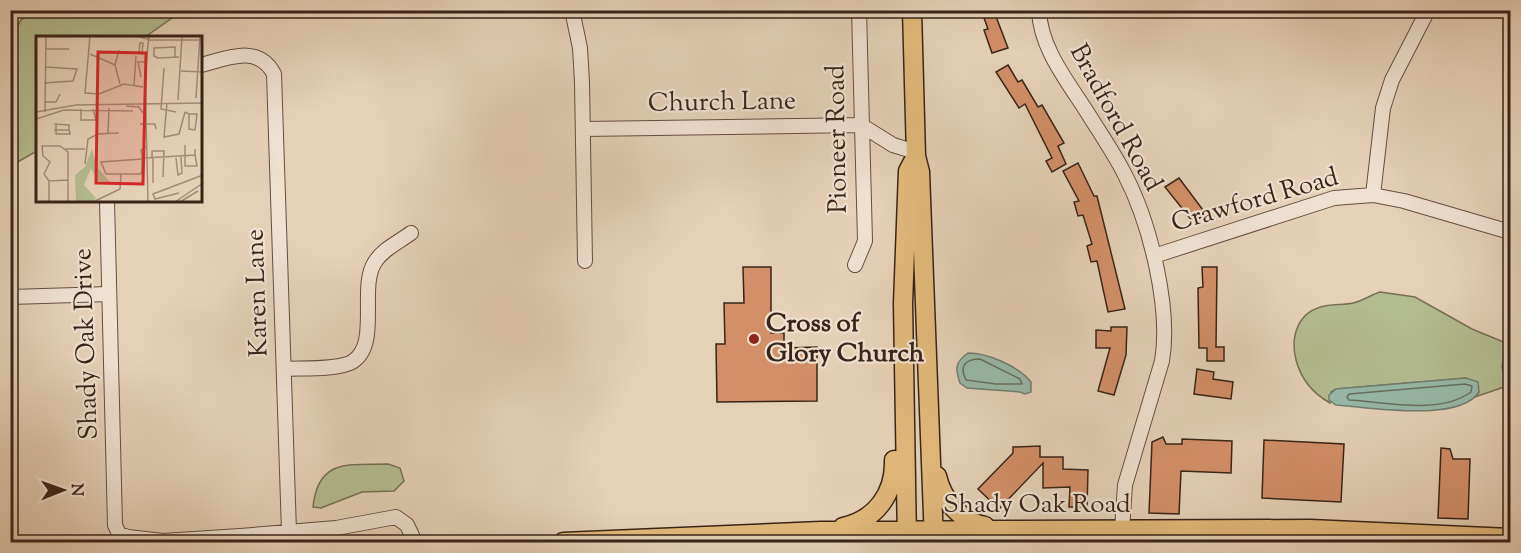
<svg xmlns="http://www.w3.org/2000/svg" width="1521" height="553" font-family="'Sorts Mill Goudy',serif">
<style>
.green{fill:#b3bc8f;stroke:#767054;stroke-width:1.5}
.water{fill:#97b8a8;stroke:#727d6e;stroke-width:1.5}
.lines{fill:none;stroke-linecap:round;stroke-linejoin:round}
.shore{stroke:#686e60;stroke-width:1.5}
.building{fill:#d28f68;stroke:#3a2418;stroke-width:1.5}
.minor-casing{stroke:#654f40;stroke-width:16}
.major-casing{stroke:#3a2418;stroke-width:21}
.minor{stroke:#eee1d0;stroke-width:14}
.major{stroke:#e2b87b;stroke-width:18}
.poi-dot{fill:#8f2418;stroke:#eee1d0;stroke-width:2}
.labels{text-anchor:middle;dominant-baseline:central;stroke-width:4.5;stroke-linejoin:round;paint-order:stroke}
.street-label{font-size:26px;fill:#3a2418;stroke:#eee1d0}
.poi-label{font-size:26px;font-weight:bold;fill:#3a2418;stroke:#eee1d0;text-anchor:start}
.inset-road{fill:none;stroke:#a18c77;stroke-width:1.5}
.view{fill:#d62828;fill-opacity:0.15;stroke:#d62828;stroke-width:3}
.inset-edge{fill:none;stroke:#3a2418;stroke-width:3}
</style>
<rect width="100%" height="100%" fill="#e5d1b6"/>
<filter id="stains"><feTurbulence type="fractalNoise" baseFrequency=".00333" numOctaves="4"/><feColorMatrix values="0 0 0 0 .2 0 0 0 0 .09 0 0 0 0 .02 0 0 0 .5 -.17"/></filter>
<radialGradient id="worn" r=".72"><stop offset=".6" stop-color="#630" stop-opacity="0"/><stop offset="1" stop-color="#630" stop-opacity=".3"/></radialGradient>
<!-- green -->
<path class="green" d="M 36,11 L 182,11 L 145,37 L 38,38 L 37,151 L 14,164 L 10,160 L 11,39 L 21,20 Z
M 1380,292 L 1415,297 L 1472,329 L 1506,343 L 1502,367 L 1507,386 L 1475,397 L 1479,392 L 1466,378 L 1336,389 L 1331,392 L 1330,403 C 1314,394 1301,379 1296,360 C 1290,336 1298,311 1325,306 C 1334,304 1344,305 1353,303 C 1362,301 1371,295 1380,292 Z
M 388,464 L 400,468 L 404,481 L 394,491 L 362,492 L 321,508 L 313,507 C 318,458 349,465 388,464 Z"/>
<!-- water -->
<path class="water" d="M 968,353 C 988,353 1018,366 1031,382 L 1031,392 L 1025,394 L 1020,392 L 967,388 L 960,383 C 955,369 955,362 968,353 Z
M 1466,378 L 1478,382 L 1479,392 C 1459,423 1369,407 1336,405 L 1329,400 L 1329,395 L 1336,389 Z"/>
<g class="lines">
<!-- shore -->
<path class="shore" d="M 980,359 L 1020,379 L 1022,384 L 996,384 L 966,380 C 959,366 965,359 980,359 Z
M 1465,384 L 1472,386 L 1471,392 C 1439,415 1387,402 1349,400 L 1347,397 L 1349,394 Z"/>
</g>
<!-- building -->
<path class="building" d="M 995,14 L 1008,48 L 992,53 L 984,30 L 988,29 L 984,18 Z
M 1008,65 L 1018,82 L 1022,80 L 1038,107 L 1042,105 L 1064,143 L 1058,146 L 1066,164 L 1052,172 L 1046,161 L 1052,158 L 1025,104 L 1019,108 L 996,72 Z
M 1078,163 L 1094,196 L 1097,196 L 1125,309 L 1108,312 L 1097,261 L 1091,262 L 1087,246 L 1092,244 L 1083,215 L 1078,216 L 1074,202 L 1079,201 L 1063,171 Z
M 1179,178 L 1206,214 L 1193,222 L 1165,187 Z
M 743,267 L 771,267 L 771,333 L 784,333 L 784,348 L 817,347 L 817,401 L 717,402 L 716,344 L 725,344 L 724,303 L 744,303 Z
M 1202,267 L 1217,267 L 1216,347 L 1224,347 L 1224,361 L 1207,361 L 1207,348 L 1199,348 L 1198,288 L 1203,287 Z
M 1111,327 L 1127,327 L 1126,355 L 1114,395 L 1098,391 L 1110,348 L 1096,348 L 1096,330 L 1111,331 Z
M 1197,369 L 1214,372 L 1213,379 L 1233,382 L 1231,399 L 1194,394 Z
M 1163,437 L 1166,444 L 1182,444 L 1182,439 L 1232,441 L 1231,473 L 1181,471 L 1179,514 L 1149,513 L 1152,442 Z
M 1264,440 L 1344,444 L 1341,502 L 1262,498 Z
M 1040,446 L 1040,457 L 1063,457 L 1063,469 L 1088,470 L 1087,507 L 1069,507 L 1070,487 L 1043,488 L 1043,463 L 999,509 L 978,489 L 1013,453 L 1013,447 Z
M 1441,448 L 1450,449 L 1453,459 L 1470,459 L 1468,519 L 1438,518 Z"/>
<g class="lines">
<defs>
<path id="minor" d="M 572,10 L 580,48 L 582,82 L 585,261
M 1039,10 C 1040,48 1068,82 1087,112 C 1100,133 1114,153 1125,175 C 1150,223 1171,308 1162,361 L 1125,485 L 1122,530
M 201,65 C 228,58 258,44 274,74 L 289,532
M 583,129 L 861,125 L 893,145 L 916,152
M 1373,195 L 1383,108 L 1392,80 L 1428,10
M 107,201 L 115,525 L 119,534 L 128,537 L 163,541 L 240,536 L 336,528 L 396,517 L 407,525 L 415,542
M 1154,256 L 1334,198 L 1373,195 L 1404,201 L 1510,232
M 855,265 L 865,241 L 859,10
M 10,297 L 109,294
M 284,369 C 301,368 338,370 352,362 C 381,345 358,287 375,262 C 383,249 399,242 411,233"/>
<path id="major" d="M 912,10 L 916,156 L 920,172 L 934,542
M 937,476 C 942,499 961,522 985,526
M 843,527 C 876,520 895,493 894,460
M 563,542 L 821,531 L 1005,530 L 1310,529 L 1510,538
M 907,542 L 903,303 L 908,171 L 915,158"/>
</defs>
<!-- minor casing -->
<use href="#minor" class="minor-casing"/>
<!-- major casing -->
<use href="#major" class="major-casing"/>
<!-- minor -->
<use href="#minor" class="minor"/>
<!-- major -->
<use href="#major" class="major"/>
</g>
<!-- markers -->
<circle class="poi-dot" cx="754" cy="339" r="6"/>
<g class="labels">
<!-- street labels -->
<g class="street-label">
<text transform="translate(722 103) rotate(-1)">Church Lane</text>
<text transform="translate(1115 118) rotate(61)">Bradford Road</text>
<text transform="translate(838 139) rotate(-91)">Pioneer Road</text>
<text transform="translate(1255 201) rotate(-16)">Crawford Road</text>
<text transform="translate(258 293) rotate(-92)">Karen Lane</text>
<text transform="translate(87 344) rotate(-92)">Shady Oak Drive</text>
<text x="1037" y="505">Shady Oak Road</text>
</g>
<!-- poi labels -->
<g class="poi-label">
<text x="766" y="324">Cross of<tspan x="766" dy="30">Glory Church</tspan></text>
</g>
</g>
<!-- overview -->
<g transform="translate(36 36)">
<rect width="166" height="166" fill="#e5d1b6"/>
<path d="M 56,113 L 61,131 L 74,146 L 62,145 L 55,132 L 48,149 L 60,162 L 57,166 L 40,166 L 39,139 L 49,131 Z" fill="#b3bc8f"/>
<path class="inset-road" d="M 54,0 L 49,57 L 63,58 L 88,48 L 107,51M 101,0 L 114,4 L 167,4M 104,7 L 107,7 L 106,18 L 103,16 ZM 9,13 L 33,13M 83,14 L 79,29 L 84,48M 54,18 L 79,29M 139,21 L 139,11 L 118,12 L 118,20 L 122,22 L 143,21M 128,32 L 125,73 L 140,76M 145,35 L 167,36M 105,41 L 102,26 L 109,26M 8,47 L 37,45 L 41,33 L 9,31M 98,49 L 100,20M 160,62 L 164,0M 142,64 L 146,0M 8,66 L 20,66 L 24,58M 131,67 L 128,101 L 143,98 L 149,76M 90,70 L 103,71 L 107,77M 45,73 L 45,84 L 60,84 L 57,73M 0,76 L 40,69 L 167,67M 9,76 L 10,0M 149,76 L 153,78 L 153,93 L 159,94 L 161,78 L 153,78M 0,83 L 28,74 L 97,75M 18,88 L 33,89 L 33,94 L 18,94M 20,88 L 20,98 L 34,98 L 33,93M 104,88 L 119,88 L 120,93M 72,97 L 73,72M 149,109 L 149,130 L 161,130 L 159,119M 29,113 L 49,113M 116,121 L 116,115 L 128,115 L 127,141M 109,122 L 159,119 L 159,113M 140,122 L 142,139 L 146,137 L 145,121M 106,123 L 65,126 L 70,138 L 105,138 L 106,134 L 106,119 L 105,114 L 110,111M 49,128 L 52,103 L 62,98 L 83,97M 13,145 L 32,144M 117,147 L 117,121M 143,157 L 119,163 L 117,158 L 167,139M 59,165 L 84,153 L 85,138M 13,166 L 13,145 L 8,138 L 14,126 L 7,120 L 6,110 L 24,110 L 32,116 L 32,166M 112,166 L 109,38 L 113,0M 139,166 L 167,147M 144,166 L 162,155"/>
<path class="view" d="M 62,16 L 110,17 L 107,148 L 60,147 Z"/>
<rect width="166" height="166" class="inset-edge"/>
</g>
<!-- margin -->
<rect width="1521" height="553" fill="none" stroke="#e5d1b6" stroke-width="36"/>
<rect x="12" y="12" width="1497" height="529" fill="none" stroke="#3a2418" stroke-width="3"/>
<rect x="18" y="18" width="1485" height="517" fill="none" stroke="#3a2418" stroke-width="1.5"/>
<!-- north arrow -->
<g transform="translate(63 490) rotate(89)" stroke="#eee1d0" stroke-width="4.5" paint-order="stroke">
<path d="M0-4.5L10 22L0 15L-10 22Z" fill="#3a2418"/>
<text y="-9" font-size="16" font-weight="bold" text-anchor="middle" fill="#3a2418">N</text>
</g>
<rect width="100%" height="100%" filter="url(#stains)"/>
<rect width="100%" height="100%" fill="url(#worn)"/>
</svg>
